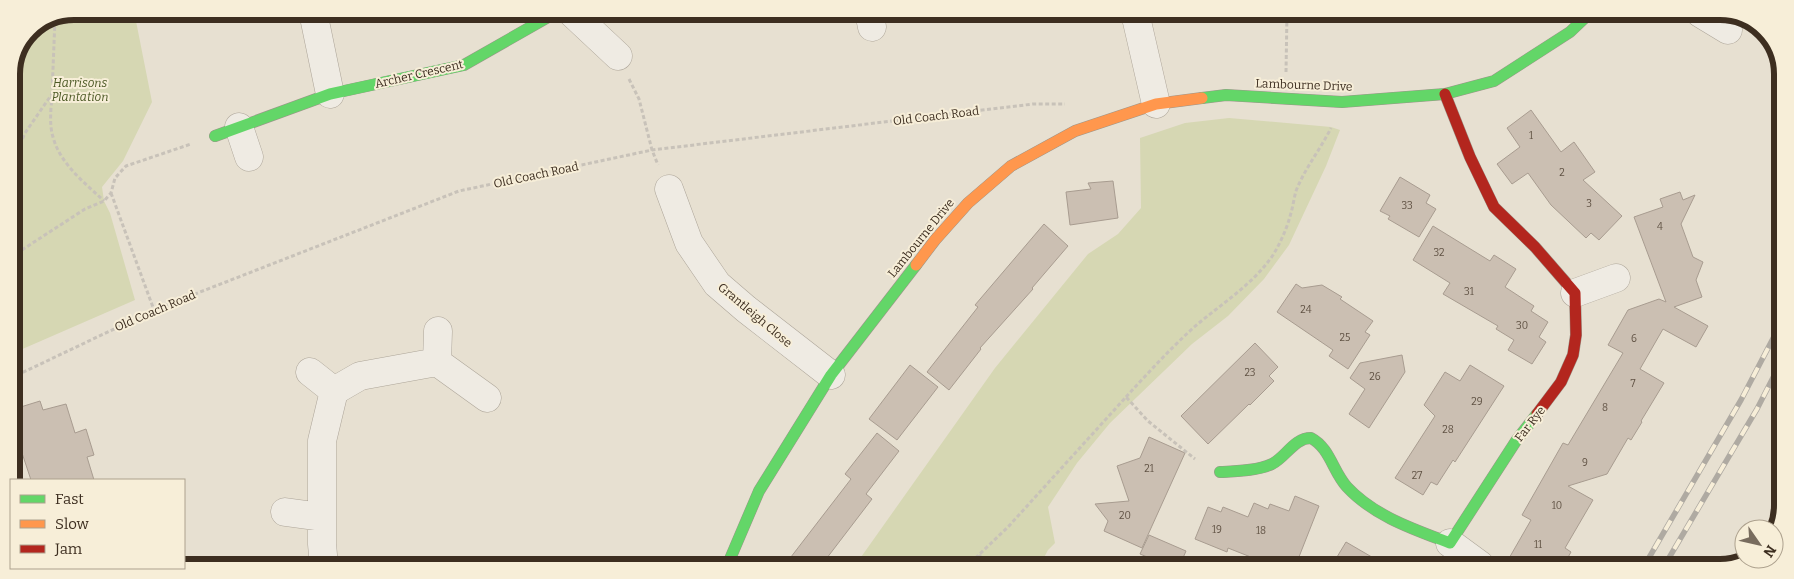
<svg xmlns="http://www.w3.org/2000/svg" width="1794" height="579" font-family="Bitter,serif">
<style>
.green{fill:#d6d7b3}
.building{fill:#cbbfb2;stroke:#a89c90}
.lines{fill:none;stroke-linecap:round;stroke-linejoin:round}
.street-casing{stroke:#ada599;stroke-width:29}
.fast-casing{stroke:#9c958a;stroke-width:12}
.slow-casing{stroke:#9c958a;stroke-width:12}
.jam-casing{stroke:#9c958a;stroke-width:12}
.path{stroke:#c8c2b9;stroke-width:3;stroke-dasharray:4 2.5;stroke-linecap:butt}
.street{stroke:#efebe3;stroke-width:28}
.fast{stroke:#63d668;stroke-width:11}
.slow{stroke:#ff974d;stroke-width:11}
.jam{stroke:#b3261e;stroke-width:11}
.rail-casing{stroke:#afaaa2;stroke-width:5.5}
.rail{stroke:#f7eed8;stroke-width:4;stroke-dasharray:11;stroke-linecap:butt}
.labels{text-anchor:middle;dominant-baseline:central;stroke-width:4;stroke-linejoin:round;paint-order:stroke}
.number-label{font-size:10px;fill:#605244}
.street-label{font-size:12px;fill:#3d2e20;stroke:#f7eed8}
.park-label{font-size:12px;font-style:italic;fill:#4d5a26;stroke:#f7eed8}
.rim{fill:none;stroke:#3d2e20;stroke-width:6}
</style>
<rect width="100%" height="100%" fill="#e7e0d1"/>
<!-- green -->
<path class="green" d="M 74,11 L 134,11 L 152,102 L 123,161 L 102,187 L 104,201 L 110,213 L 135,300 L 11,354 L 11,74 L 30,29 Z
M 1229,118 L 1331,127 L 1340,130 L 1326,166 L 1289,245 L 1264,279 L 1228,316 L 1192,344 L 1110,423 L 1077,463 L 1048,507 L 1055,543 L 1048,550 L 1039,567 L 854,567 L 995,368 L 1088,254 L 1118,234 L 1141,208 L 1140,138 L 1185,123 Z"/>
<!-- building -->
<path class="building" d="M 1531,110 L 1561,152 L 1574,142 L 1595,172 L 1583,180 L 1622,216 L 1599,240 L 1591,233 L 1586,238 L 1551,205 L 1528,173 L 1512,184 L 1497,164 L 1520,147 L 1507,128 Z
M 1400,177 L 1430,195 L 1426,203 L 1436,209 L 1419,237 L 1388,219 L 1390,216 L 1380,211 Z
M 1113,181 L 1118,218 L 1070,225 L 1066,192 L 1091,189 L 1088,183 Z
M 1680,192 L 1683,200 L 1695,195 L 1681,224 L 1693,257 L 1703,262 L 1696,280 L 1702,297 L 1674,307 L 1708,326 L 1696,347 L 1663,329 L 1640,369 L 1664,383 L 1641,421 L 1642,422 L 1631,440 L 1628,438 L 1607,474 L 1568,486 L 1593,500 L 1565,548 L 1571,552 L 1562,568 L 1504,567 L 1531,520 L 1522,515 L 1563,443 L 1568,445 L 1623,353 L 1608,345 L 1628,310 L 1659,299 L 1666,302 L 1634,217 L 1663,207 L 1660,199 Z
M 1044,224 L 1068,246 L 1032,288 L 1033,289 L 980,348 L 981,349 L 949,390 L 927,372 L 978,307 L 975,305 Z
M 1433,226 L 1490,261 L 1494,255 L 1516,269 L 1505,287 L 1534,306 L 1531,311 L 1548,322 L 1539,337 L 1546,342 L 1532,364 L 1508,350 L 1514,340 L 1496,329 L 1498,326 L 1443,294 L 1450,283 L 1413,260 Z
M 1296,284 L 1302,288 L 1322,285 L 1342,297 L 1340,299 L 1373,321 L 1365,332 L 1370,335 L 1348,369 L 1329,356 L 1333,350 L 1277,312 Z
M 1255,343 L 1278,367 L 1269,376 L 1274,381 L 1250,405 L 1249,404 L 1208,444 L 1181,416 Z
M 1402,355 L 1405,372 L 1369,428 L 1349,414 L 1365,389 L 1350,378 L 1360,363 Z
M 910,365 L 938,387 L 897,440 L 869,419 Z
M 1470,365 L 1504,386 L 1455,462 L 1453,460 L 1437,485 L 1431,482 L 1423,495 L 1395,478 L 1435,416 L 1424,405 L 1445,372 L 1460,381 Z
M 40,401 L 43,410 L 66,404 L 75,433 L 86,429 L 94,455 L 87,457 L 94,480 L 31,480 L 15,432 L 11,433 L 11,410 Z
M 877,433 L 899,451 L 866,494 L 872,499 L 820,567 L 784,566 L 851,479 L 845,474 Z
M 1149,437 L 1185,453 L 1142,548 L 1104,531 L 1108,521 L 1095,504 L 1129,501 L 1117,466 L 1140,458 Z
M 1295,496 L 1319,506 L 1295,567 L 1276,567 L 1228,548 L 1227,552 L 1195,539 L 1208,507 L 1221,512 L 1223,507 L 1248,517 L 1254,503 L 1268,509 L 1270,504 L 1289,511 Z
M 1149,535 L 1186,551 L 1179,567 L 1171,567 L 1140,554 Z
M 1346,542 L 1389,567 L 1331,567 Z"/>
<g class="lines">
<defs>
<path id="street" d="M 313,12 L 330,94
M 571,12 L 618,56
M 869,12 L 872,27
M 1135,13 L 1156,104
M 1700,13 L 1728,30
M 239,127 L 249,157
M 669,189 L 689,243 L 717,284 L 746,309 L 831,375
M 1575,293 L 1616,278
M 438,331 L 437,362 L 487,398
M 310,372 L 334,391
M 285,512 L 322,517
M 1450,543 L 1480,565
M 324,566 L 322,544 L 322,441 L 334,391 L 360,376 L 437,362"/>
<path id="fast" d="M 1202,98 L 1226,95 L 1342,102 L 1445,94 L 1494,81 L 1570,32 L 1590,13
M 215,136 L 330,94 L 464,65 L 557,12
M 1220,472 C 1237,471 1256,471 1272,464 C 1286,457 1294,438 1311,438 C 1330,448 1333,472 1347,487 C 1374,516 1413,529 1450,543 L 1516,441 L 1537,414
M 727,566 L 759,491 L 831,375 L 916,265"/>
<path id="slow" d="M 916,265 L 935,240 L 968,203 L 1011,166 L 1075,131 L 1156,104 L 1202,98"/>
<path id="jam" d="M 1445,94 L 1470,157 L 1494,207 L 1535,247 L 1575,293 L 1576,335 L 1573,355 L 1561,382 L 1537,414"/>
</defs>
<!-- street casing -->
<use href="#street" class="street-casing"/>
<!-- fast casing -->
<use href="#fast" class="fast-casing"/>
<!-- slow casing -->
<use href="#slow" class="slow-casing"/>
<!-- jam casing -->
<use href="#jam" class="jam-casing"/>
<!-- path -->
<path class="path" d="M 1286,72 L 1287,13
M 629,79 L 639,99 L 652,150 L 658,165
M 52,95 C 51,109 49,124 53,137 C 60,164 85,183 104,201
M 11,176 L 18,149 L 25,133 L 52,94 L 55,19
M 111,193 L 154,310
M 11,257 L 85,209 L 104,201 L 111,193 L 115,178 L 126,166 L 191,144
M 11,378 L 154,310 L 459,191 L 652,150 L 1033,104 L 1065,104
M 1126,397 C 1147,374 1169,350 1192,329 C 1219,305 1252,286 1273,255 C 1281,242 1287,228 1291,213 C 1293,206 1294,198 1296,191 C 1305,168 1320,150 1331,128
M 979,555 L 990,567
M 966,567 L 1008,527 L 1126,397 L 1148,421 L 1195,459"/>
<!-- street -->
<use href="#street" class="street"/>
<!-- fast -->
<use href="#fast" class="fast"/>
<!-- slow -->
<use href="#slow" class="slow"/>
<!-- jam -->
<use href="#jam" class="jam"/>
<defs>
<path id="rail" d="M 1643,568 L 1741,400 L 1781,323
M 1663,568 L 1757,409 L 1781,362"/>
</defs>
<!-- rail casing -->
<use href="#rail" class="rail-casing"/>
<!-- rail -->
<use href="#rail" class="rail"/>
</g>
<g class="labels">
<!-- number labels -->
<g class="number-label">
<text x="1531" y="136">1</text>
<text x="1562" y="173">2</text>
<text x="1589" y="204">3</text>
<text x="1407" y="206">33</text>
<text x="1660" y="227">4</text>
<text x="1439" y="253">32</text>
<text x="1469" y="292">31</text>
<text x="1306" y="310">24</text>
<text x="1522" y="326">30</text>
<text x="1345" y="338">25</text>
<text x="1634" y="339">6</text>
<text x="1250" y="373">23</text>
<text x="1375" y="377">26</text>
<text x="1633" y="384">7</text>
<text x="1477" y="402">29</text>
<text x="1605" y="408">8</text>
<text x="1448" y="430">28</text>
<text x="1585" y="463">9</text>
<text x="1149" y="469">21</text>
<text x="1417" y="476">27</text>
<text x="1557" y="506">10</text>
<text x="1125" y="516">20</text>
<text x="1217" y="530">19</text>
<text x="1261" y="531">18</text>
<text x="1538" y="545">11</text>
</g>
<!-- street labels -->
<g class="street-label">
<text transform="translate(419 74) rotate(-13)">Archer Crescent</text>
<text transform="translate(1304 85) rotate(2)">Lambourne Drive</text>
<text transform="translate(936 116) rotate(-7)">Old Coach Road</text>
<text transform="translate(536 175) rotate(-12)">Old Coach Road</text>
<text transform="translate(921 238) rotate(-51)">Lambourne Drive</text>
<text transform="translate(155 311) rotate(-23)">Old Coach Road</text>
<text transform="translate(755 315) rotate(40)">Grantleigh Close</text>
<text transform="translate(1530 424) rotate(-52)">Far Rye</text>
</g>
<!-- park labels -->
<g class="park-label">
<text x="80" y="83">Harrisons<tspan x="80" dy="14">Plantation</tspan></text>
</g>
</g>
<!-- crop -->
<path d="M0 0H1794V579H0ZM74 20H1720A54 54 0 0 1 1774 74V505A54 54 0 0 1 1720 559H74A54 54 0 0 1 20 505V74A54 54 0 0 1 74 20Z" fill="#f7eed8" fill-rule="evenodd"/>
<path class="rim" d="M74 20H1720A54 54 0 0 1 1774 74V505A54 54 0 0 1 1720 559H74A54 54 0 0 1 20 505V74A54 54 0 0 1 74 20Z"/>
<!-- legend -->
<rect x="10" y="479" width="175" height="90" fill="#f7eed8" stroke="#ada18e"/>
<rect x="20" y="495" width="25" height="8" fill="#63d668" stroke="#ada18e"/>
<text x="55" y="504" font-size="15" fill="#3d2e20">Fast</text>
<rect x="20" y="520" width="25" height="8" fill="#ff974d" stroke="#ada18e"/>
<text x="55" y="529" font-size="15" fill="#3d2e20">Slow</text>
<rect x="20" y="545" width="25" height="8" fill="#b3261e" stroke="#ada18e"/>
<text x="55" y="554" font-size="15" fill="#3d2e20">Jam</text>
<!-- north arrow -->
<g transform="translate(1759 544) rotate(124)"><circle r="24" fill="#f7eed8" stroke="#ada18e"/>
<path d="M0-4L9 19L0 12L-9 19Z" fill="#786c5e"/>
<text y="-8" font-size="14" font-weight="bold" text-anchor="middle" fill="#3d2e20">N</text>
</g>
</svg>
